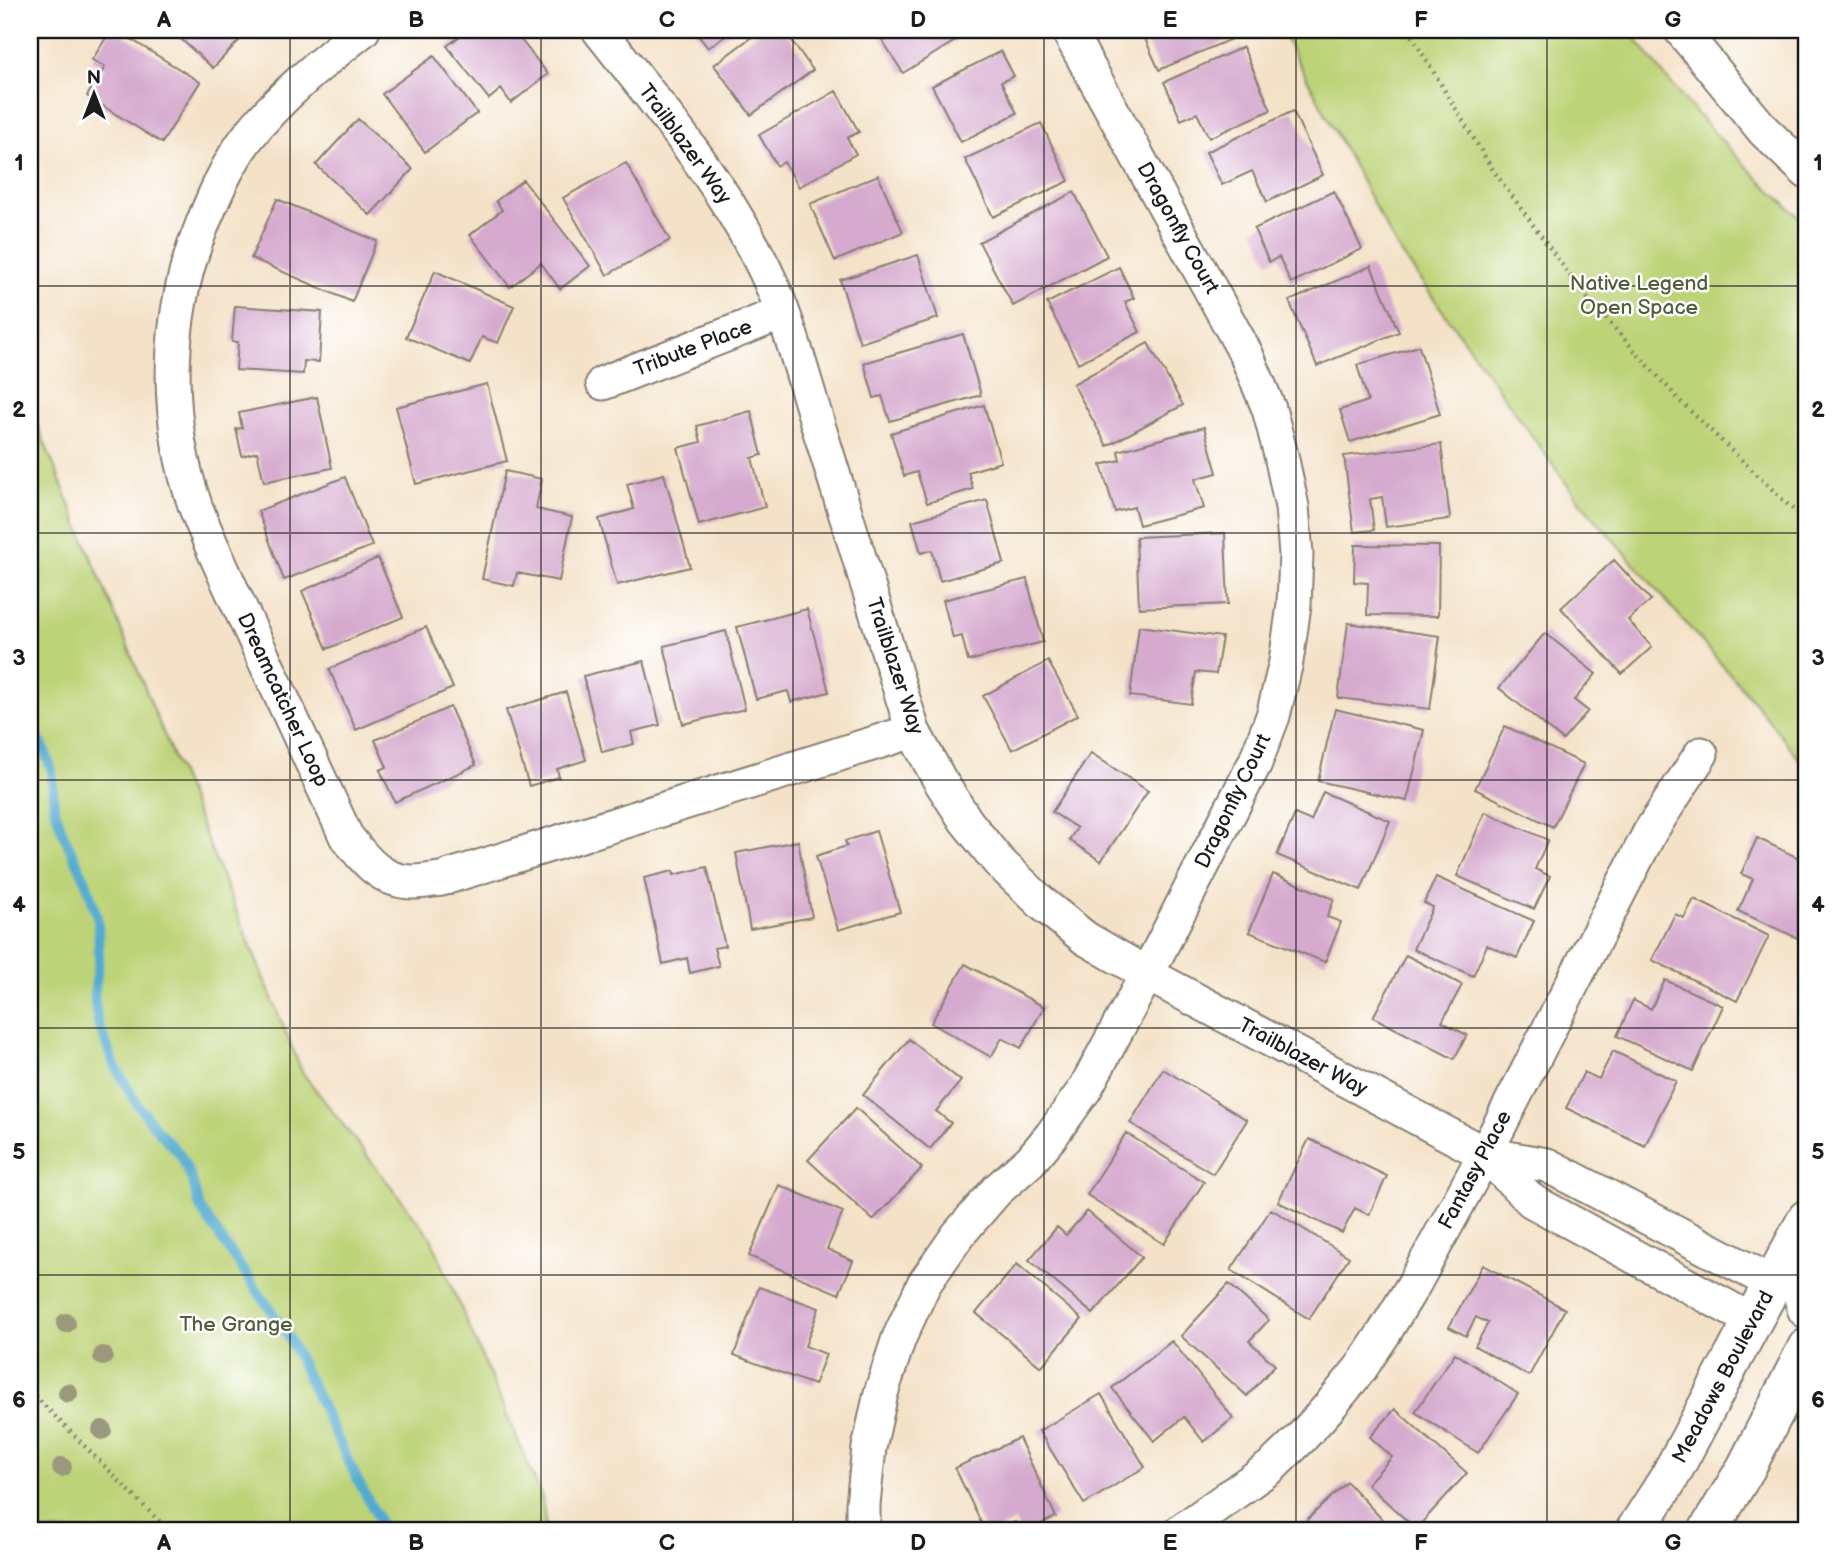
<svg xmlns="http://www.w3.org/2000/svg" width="1837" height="1561" font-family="'Balsamiq Sans',sans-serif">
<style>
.green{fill:#bdd377;stroke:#6c784a;stroke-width:2}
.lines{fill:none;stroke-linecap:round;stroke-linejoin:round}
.stream{stroke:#52aacf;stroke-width:10}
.building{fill:#d6aacf}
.street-casing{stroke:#887f72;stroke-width:37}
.secondary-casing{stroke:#887f72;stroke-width:42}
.path{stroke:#887f72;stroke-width:4.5;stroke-dasharray:2 5;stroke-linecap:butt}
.street{stroke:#fff;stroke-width:33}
.secondary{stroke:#fff;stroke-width:38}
.tree{fill:#9c987b}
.grid{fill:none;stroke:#1c1c1c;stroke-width:2;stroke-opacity:0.55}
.labels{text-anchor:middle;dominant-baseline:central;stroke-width:5;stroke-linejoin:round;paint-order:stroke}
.street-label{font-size:21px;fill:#1c1c1c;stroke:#fff}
.park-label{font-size:21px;fill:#545c3c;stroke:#fff}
.neatline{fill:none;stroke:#1c1c1c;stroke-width:2.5}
.grid-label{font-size:23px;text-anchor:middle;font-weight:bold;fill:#1c1c1c}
</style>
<rect width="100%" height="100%" fill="#fff"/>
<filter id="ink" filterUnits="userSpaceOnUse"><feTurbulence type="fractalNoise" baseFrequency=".0143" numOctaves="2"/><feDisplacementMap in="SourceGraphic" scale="14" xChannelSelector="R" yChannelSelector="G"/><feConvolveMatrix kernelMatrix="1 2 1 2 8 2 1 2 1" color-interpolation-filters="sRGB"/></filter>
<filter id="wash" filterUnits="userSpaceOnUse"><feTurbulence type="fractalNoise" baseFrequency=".00686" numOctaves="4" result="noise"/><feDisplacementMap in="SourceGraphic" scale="28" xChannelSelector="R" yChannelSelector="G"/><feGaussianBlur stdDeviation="1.57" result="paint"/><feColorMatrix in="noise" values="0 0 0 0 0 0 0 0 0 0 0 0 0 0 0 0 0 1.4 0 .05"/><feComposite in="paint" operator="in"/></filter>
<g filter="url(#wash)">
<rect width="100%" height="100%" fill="#f4e2c8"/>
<!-- green -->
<path class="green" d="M 1281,30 L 1629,30 C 1681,100 1742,166 1807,224 L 1807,769 L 1756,704 L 1576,497 L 1396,246 Z
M 30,407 L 302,1072 L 431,1238 L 542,1497 L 546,1531 L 30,1531 Z"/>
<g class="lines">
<!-- stream -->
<path class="stream" d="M 33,727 L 44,748 L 52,771 L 54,807 L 64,836 L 86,881 L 98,920 L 99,960 L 94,996 L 98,1023 L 114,1064 L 137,1104 L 158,1131 L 180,1154 L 192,1180 L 200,1208 L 286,1332 L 356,1477 L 378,1518 L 381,1531"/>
</g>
<g id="blocks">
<!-- building -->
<path class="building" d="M 111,30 L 116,30 L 200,82 L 162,143 L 87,96 L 105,67 L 92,60 Z
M 171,30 L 249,30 L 213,68 Z
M 468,30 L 513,30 L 548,74 L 511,103 L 501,89 L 489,99 L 447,46 Z
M 694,30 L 734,30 L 708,48 Z
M 761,30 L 784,30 L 813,70 L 751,115 L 714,65 Z
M 876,30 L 973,30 L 903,73 Z
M 1141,30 L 1242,30 L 1243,34 L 1159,70 Z
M 1243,47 L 1271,110 L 1209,138 L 1197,113 L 1181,120 L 1164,82 Z
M 1001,51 L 1014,76 L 1001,82 L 1017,113 L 961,142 L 932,86 Z
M 434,56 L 477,113 L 425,152 L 382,94 Z
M 836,91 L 859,132 L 847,138 L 856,154 L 799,187 L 784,162 L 777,166 L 759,135 Z
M 1293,111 L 1323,175 L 1267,202 L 1252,171 L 1222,185 L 1206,152 Z
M 358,119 L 413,169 L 370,215 L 316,165 Z
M 1041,123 L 1069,181 L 993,217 L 965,159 Z
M 626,163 L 670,240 L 607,275 L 563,198 Z
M 878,175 L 903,232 L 835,261 L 810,204 Z
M 523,180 L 590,266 L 560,289 L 541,263 L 510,287 L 470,235 L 502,210 L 496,201 Z
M 1334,191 L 1362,249 L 1291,283 L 1279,257 L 1269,262 L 1254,229 Z
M 1074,192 L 1107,256 L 1013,306 L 979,242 Z
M 277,199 L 377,241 L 352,302 L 251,258 Z
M 918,255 L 938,318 L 860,343 L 840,280 Z
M 1371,266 L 1399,332 L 1317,366 L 1289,301 Z
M 1119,267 L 1134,298 L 1125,302 L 1140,332 L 1078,363 L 1047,303 Z
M 435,271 L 514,306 L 498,343 L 482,337 L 470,364 L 406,337 Z
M 235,306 L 322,312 L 319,362 L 304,361 L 303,374 L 236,370 L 238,342 L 232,342 Z
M 963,334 L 981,395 L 890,421 L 882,396 L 874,398 L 864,363 Z
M 1148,343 L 1183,405 L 1107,446 L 1073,384 Z
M 1419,346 L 1440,414 L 1350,442 L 1340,410 L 1368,401 L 1357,365 Z
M 487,384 L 507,461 L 416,484 L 396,407 Z
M 317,397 L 332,468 L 264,482 L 257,452 L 242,456 L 236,429 L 242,428 L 239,413 Z
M 984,405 L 1001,462 L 968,472 L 973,489 L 927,503 L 917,472 L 904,476 L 891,433 Z
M 751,411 L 762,455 L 752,458 L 765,507 L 699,525 L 678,448 L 701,442 L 697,426 Z
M 1204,427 L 1217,473 L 1195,479 L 1204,508 L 1139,525 L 1134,507 L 1115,512 L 1101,465 L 1120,460 L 1118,451 Z
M 1441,444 L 1450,519 L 1386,527 L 1382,497 L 1370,499 L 1374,530 L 1354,532 L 1344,456 Z
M 505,471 L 542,479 L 536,509 L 572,517 L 559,581 L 517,573 L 514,586 L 482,579 Z
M 664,474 L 690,567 L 617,585 L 599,519 L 634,509 L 627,484 Z
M 345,477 L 372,546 L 284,580 L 258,511 Z
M 987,500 L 1004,563 L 940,581 L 932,550 L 921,553 L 912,521 Z
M 1225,533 L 1228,604 L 1139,608 L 1136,537 Z
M 1355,545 L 1439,546 L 1438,616 L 1367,615 L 1368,583 L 1354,582 Z
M 378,558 L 403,617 L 327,649 L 302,591 Z
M 1614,560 L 1651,600 L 1628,620 L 1652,647 L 1622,674 L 1561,608 Z
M 1027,579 L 1043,642 L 968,661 L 962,636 L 953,638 L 943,600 Z
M 807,609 L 829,692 L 791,702 L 788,691 L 756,699 L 737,627 Z
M 1348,623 L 1440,636 L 1430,709 L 1338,698 Z
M 1139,626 L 1222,637 L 1216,674 L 1196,672 L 1191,704 L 1130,696 Z
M 426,627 L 453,688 L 356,730 L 329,669 Z
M 726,631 L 745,709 L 683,724 L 664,646 Z
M 1545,633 L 1596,674 L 1574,700 L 1588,711 L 1563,740 L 1499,688 Z
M 644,661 L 660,725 L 631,732 L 634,744 L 602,752 L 583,676 Z
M 1048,661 L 1078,715 L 1012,750 L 983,696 Z
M 566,692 L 586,760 L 557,769 L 559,777 L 529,786 L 506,710 Z
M 450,707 L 476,765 L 395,802 L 380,770 L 387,767 L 375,740 Z
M 1335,709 L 1424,730 L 1407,801 L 1318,781 Z
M 1505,726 L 1584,764 L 1553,827 L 1475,789 Z
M 1091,753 L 1148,791 L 1101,861 L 1069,840 L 1077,828 L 1052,812 Z
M 1323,792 L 1390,821 L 1361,890 L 1277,855 L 1295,814 L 1311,821 Z
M 1485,812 L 1548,840 L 1535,869 L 1550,876 L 1534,909 L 1457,876 Z
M 876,831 L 900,912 L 838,930 L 816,856 L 847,846 L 845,841 Z
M 1757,838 L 1807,862 L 1802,874 L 1807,877 L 1807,934 L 1804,941 L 1738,911 L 1753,879 L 1741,874 Z
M 798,841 L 812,917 L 750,929 L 736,853 Z
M 707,867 L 725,946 L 714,948 L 719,966 L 690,973 L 687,958 L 663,964 L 644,878 L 673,871 L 674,875 Z
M 1273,874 L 1334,899 L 1327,917 L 1341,922 L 1325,962 L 1249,932 Z
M 1436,877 L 1534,921 L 1517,958 L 1487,945 L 1473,976 L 1413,949 L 1433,907 L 1424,903 Z
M 1694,899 L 1769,936 L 1737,1001 L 1652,960 L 1675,914 L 1684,918 Z
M 1406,955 L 1462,985 L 1442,1022 L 1467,1035 L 1454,1059 L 1373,1017 Z
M 965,964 L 1044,1007 L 1021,1048 L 1002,1038 L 991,1057 L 931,1023 Z
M 1665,980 L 1723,1006 L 1693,1071 L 1617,1036 L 1633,1000 L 1651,1009 Z
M 909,1039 L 961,1081 L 936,1111 L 951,1123 L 930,1149 L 863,1095 Z
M 1613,1051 L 1676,1081 L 1645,1146 L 1566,1108 L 1584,1072 L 1599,1079 Z
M 1163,1069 L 1247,1120 L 1213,1174 L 1130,1123 Z
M 856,1108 L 922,1168 L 873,1220 L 808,1160 Z
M 1126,1133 L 1204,1182 L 1164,1244 L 1087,1195 Z
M 1309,1139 L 1387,1176 L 1369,1215 L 1355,1208 L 1342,1233 L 1278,1202 Z
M 779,1185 L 843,1212 L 827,1249 L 853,1261 L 839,1294 L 749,1256 Z
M 1271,1209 L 1349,1257 L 1309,1319 L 1231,1270 Z
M 1087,1211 L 1142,1257 L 1093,1314 L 1029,1260 L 1057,1227 L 1066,1235 Z
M 1017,1264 L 1082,1319 L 1041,1367 L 976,1313 Z
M 1483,1265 L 1565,1309 L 1529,1376 L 1475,1346 L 1488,1323 L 1476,1317 L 1466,1336 L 1449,1327 Z
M 1229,1284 L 1269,1320 L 1249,1341 L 1275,1365 L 1247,1396 L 1181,1336 Z
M 759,1287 L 819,1308 L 805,1346 L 826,1354 L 814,1385 L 734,1355 Z
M 1172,1341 L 1233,1418 L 1204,1442 L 1184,1417 L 1154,1441 L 1112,1388 Z
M 1455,1353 L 1518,1394 L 1478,1453 L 1415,1412 Z
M 1101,1394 L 1145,1467 L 1084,1504 L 1039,1431 Z
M 1395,1409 L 1467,1473 L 1416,1529 L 1367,1484 L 1392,1457 L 1370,1437 Z
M 1019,1438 L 1056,1517 L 1024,1531 L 1019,1531 L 1015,1522 L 994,1531 L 985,1531 L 955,1468 Z
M 1347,1482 L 1393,1531 L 1295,1531 Z"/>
</g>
</g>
<g filter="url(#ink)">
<use href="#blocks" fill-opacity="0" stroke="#887f72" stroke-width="2"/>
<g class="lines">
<defs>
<path id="street" d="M 363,30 C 321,63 280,96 247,138 C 228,163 215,194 203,223 C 166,312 163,417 196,508 C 214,554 236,599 257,644 C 287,708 317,772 346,836 C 364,859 381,882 413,882 C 422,882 432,880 441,879 L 913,731
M 599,30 C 660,108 721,180 765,270 C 791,324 805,385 823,441 C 853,538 883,634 913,731 L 939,779 L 966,821 L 998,861 L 1044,905 L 1085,938 L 1147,974 L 1485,1154 L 1532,1201 L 1753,1321
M 1681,30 L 1764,131 L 1807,172
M 603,383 L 782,313
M 1485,1154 L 1547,1165 L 1773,1283
M 863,1531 L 863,1504 L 869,1448 L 881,1393 L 899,1338 L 924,1284 L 958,1235 L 997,1190 L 1030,1161 L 1051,1136 L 1085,1089 L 1147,974 L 1255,763 L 1273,716 L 1286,662 L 1294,605 L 1296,554 L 1292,507 L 1281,455 L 1269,409 L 1246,354 L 1068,30
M 1181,1531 L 1272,1466 L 1301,1438 L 1329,1407 L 1360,1369 L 1384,1333 L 1414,1284 L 1485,1154 L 1650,832 L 1701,754"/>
<path id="secondary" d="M 1807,1267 C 1800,1283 1801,1293 1807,1309
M 1635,1531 L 1669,1478 L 1807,1219
M 1708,1531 L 1746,1468 L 1807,1348"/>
</defs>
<!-- street casing -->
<use href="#street" class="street-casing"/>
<!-- secondary casing -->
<use href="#secondary" class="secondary-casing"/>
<!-- path -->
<path class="path" d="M 1408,30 L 1491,167 L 1581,291 L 1680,401 L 1807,523
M 30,1391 L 161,1523 L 167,1531"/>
<!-- street -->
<use href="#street" class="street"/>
<!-- secondary -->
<use href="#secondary" class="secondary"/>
</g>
<!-- trees -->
<g class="tree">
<circle cx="66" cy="1323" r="10"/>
<circle cx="103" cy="1356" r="10"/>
<circle cx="68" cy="1393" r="10"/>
<circle cx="102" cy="1430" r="10"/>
<circle cx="62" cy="1467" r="10"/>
</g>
</g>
<!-- grid -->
<path class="grid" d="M 290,30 L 290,1531M 541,30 L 541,1531M 793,30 L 793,1531M 1044,30 L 1044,1531M 1296,30 L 1296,1531M 1547,30 L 1547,1531M 30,286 L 1807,286M 30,533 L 1807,533M 30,780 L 1807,780M 30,1028 L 1807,1028M 30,1275 L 1807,1275"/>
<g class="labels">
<!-- street labels -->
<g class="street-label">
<text transform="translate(685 144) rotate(54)">Trailblazer Way</text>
<text transform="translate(1178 228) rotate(61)">Dragonfly Court</text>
<text transform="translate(693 348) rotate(-21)">Tribute Place</text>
<text transform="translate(895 666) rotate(72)">Trailblazer Way</text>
<text transform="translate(283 700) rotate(65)">Dreamcatcher Loop</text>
<text transform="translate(1233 801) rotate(-64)">Dragonfly Court</text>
<text transform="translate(1303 1057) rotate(28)">Trailblazer Way</text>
<text transform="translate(1475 1170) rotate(-62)">Fantasy Place</text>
<text transform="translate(1723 1377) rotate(-62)">Meadows Boulevard</text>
</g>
<!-- park labels -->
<g class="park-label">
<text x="1639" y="283">Native Legend<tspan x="1639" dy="24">Open Space</tspan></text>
<text x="236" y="1324">The Grange</text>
</g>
</g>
<!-- margin -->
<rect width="1837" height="1561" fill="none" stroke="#fff" stroke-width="77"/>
<!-- north arrow -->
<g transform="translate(94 94)" stroke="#ffffff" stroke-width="5" paint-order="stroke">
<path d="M0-5L12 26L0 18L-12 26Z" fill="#1c1c1c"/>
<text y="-10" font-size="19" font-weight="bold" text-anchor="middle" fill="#1c1c1c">N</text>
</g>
<rect x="38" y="38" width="1760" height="1484" class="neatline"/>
<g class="grid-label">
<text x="164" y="27">A</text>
<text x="416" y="27">B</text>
<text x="667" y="27">C</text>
<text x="918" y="27">D</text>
<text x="1170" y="27">E</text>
<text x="1421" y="27">F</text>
<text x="1673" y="27">G</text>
<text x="19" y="170">1</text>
<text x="1818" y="170">1</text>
<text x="19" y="417">2</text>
<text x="1818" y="417">2</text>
<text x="19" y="665">3</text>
<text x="1818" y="665">3</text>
<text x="19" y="912">4</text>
<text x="1818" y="912">4</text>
<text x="19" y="1159">5</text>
<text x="1818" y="1159">5</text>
<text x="19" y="1407">6</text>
<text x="1818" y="1407">6</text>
<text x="164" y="1550">A</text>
<text x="416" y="1550">B</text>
<text x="667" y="1550">C</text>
<text x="918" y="1550">D</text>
<text x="1170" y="1550">E</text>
<text x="1421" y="1550">F</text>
<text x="1673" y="1550">G</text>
</g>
</svg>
